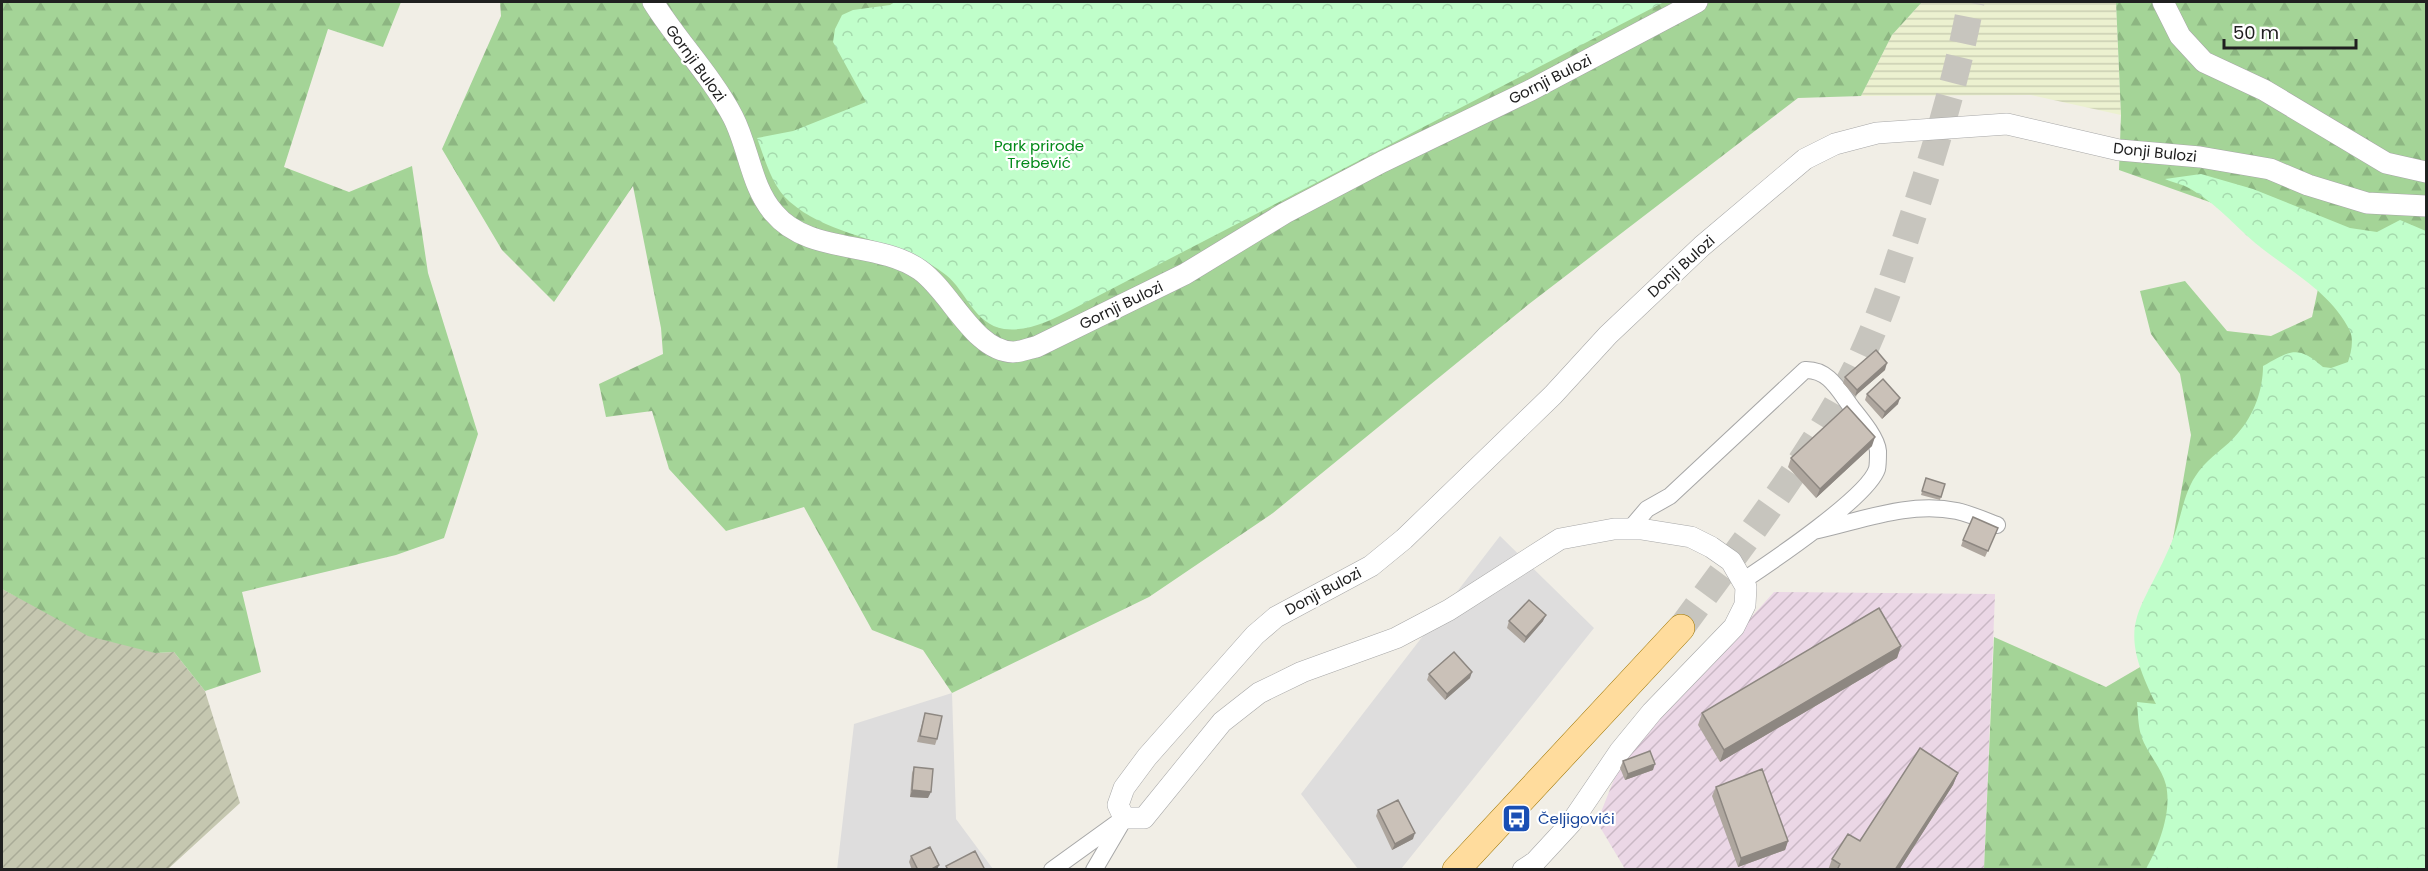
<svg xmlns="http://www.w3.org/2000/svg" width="2428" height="871" font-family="Poppins,sans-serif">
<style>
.residential{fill:#dedddd}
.industrial{fill:url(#industrial-furrows)}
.construction{fill:url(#construction-furrows)}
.farmland{fill:url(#farmland-rules)}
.forest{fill:url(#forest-firs)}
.park{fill:url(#park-crowns)}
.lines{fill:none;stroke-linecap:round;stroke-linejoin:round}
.primary-tunnel{stroke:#c7c5be;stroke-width:27;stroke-dasharray:27 14;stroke-linecap:butt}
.minor-casing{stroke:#a7a7a7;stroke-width:18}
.tertiary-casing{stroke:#a7a7a7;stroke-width:22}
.primary-casing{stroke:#9c7400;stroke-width:28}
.minor{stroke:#fff;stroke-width:16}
.tertiary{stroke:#fff;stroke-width:21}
.primary{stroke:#ffdc9d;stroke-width:27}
.wall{fill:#aea69e}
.shaded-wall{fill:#8d8781}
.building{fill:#cac1b8;stroke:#8d8781;stroke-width:1.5}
.labels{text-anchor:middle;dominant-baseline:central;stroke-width:4.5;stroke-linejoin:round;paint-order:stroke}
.street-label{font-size:15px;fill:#202020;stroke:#fff}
.park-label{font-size:15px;fill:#028a18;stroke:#fff}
.transit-label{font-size:15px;fill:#164399;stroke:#fff;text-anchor:start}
</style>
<defs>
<pattern id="industrial-furrows" width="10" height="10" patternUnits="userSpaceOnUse" patternTransform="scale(1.5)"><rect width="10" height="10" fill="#ebd7e6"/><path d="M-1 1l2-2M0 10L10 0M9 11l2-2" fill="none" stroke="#c9b8c5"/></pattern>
<pattern id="construction-furrows" width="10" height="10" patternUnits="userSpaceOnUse" patternTransform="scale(1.5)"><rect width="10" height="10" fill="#c5c7b0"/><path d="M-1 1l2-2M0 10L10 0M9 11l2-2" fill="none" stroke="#a9ab97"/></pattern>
<pattern id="farmland-rules" width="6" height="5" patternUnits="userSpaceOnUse" patternTransform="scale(1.5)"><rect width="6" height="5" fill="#ecf1d0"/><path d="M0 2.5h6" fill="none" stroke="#caceb2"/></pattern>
<pattern id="forest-firs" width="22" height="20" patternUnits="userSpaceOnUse" patternTransform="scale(1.5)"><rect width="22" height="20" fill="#a4d497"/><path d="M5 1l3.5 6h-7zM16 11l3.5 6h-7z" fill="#8db682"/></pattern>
<pattern id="park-crowns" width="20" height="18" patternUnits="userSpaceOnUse" patternTransform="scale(1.5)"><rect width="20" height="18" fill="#c0feca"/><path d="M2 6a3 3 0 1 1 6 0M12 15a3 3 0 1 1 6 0" fill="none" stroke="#a5d9ad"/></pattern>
</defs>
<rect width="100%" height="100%" fill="#f1eee6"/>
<!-- residential -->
<path class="residential" d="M 1500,536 L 1594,628 L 1401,869 L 1358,869 L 1301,794 Z
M 952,693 L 956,819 L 993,869 L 837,870 L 854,724 Z"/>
<!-- industrial -->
<path class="industrial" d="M 1774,592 L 1995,594 L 1984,869 L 1625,869 L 1597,822 L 1621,762 Z"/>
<!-- construction -->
<path class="construction" d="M 2,589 L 35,606 L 155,653 L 174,652 L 205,691 L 240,803 L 168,869 L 2,870 Z"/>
<!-- farmland -->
<path class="farmland" d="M 1922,2 L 2116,2 L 2121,115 L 2031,95 L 1861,96 L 1892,35 Z"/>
<!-- forest -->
<path class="forest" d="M 2,2 L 401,2 L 383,47 L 328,29 L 284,167 L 349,192 L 412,166 L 428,273 L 478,434 L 444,538 L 396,555 L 242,592 L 261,672 L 205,691 L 174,652 L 155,653 L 88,636 L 2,589 Z
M 500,2 L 1922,2 L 1892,35 L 1861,96 L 1798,98 L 1529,304 L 1273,513 L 1149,597 L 952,693 L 923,650 L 872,630 L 804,507 L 726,531 L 669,469 L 652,411 L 606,417 L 599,384 L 663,354 L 661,328 L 633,186 L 554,302 L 502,250 L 442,149 L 501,16 Z
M 2116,2 L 2426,2 L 2426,869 L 1984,870 L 1994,637 L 2106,687 L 2159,656 L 2161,608 L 2191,435 L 2180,374 L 2151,334 L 2140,291 L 2185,281 L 2227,331 L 2271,336 L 2312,317 L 2321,275 L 2249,216 L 2119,170 L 2121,115 Z"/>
<!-- park -->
<path class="park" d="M 895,2 L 1664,2 L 1073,309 C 1051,320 1029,332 1004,329 C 974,324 967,292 946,275 C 900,238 834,240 790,202 C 772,187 765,159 757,138 L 793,131 L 866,102 L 833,42 L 835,29 L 842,15 L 853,10 L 890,5 Z
M 2201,174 L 2253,189 L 2350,228 L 2377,232 L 2400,220 L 2426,231 L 2426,869 L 2146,869 C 2159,846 2172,812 2166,785 C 2161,766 2146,752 2141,735 C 2138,725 2138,713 2137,702 L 2156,704 C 2113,619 2142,615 2173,539 C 2182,516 2183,492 2199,471 C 2209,457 2227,447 2238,433 C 2254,415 2263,390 2263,366 C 2291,350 2298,345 2323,367 L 2331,368 L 2348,362 C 2351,353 2354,341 2350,331 C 2332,294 2295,274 2264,250 C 2240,232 2221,207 2194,191 C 2186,185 2174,183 2165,179 Z"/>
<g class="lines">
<!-- primary-tunnel -->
<path class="primary-tunnel" d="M 1681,628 C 1738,550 1798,474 1845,389 C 1874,337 1892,281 1910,225 C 1935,151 1957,78 1971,2"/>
<defs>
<path id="minor" d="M 1630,529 L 1647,509 L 1670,496 L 1805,370 C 1829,369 1839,391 1852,408 C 1860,418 1877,438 1878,451 C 1878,456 1878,465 1877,469 C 1868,497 1771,562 1744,580
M 1814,531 C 1861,521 1908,501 1957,511 C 1970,514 1984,520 1997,525
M 1052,870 L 1124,818
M 1094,870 L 1121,824"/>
<path id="tertiary" d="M 653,2 C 678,42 711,75 733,117 C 749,148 751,187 774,213 C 809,255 877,240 920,270 C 951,292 974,351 1013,352 C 1020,352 1029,348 1036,347 L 1185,274 L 1285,213 L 1382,162 L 1531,90 L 1697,2
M 2163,2 L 2180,36 L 2204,62 L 2264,90 L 2386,163 L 2426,172
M 1523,870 L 1535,862 L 1571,823 L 1620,751 L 1652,712 L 1734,627 L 1745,605 L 1746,587 L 1731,561 L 1711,547 L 1691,537 L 1641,529 L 1614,529 L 1560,539 L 1449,610 L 1396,638 L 1302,672 L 1259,693 L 1222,722 L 1144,818 L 1124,818 L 1118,805 L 1124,788 L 1147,757 L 1255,635 L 1276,617 L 1371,566 L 1404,539 L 1553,395 L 1608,335 L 1702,246 L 1805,159 L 1835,144 L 1877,133 L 2007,124 L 2119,150 L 2200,157 L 2270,169 L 2308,185 L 2367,203 L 2426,206"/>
<path id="primary" d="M 1456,870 L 1681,628"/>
</defs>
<!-- minor casing -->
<use href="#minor" class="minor-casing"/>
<!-- tertiary casing -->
<use href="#tertiary" class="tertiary-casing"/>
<!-- primary casing -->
<use href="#primary" class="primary-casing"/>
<!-- minor -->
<use href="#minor" class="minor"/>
<!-- tertiary -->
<use href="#tertiary" class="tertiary"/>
<!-- primary -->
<use href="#primary" class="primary"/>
</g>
<!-- wall -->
<path class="wall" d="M 1885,370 L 1855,396 L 1843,383 L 1845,377 Z
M 1867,394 L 1898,404 L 1882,419 L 1865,400 Z
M 1872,446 L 1816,498 L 1788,467 L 1791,458 Z
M 1926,478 L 1945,484 L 1940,500 L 1921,495 Z
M 1998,528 L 1985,557 L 1961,546 L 1963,540 Z
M 1509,621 L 1543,621 L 1524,643 L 1507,628 Z
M 1901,646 L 1897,658 L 1720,762 L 1698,725 L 1702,713 Z
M 1429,674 L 1470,678 L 1445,700 L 1427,680 Z
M 925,713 L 937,739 L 935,745 L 917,742 Z
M 1623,761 L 1653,770 L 1625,780 L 1620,768 Z
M 914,767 L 928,798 L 910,797 L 912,773 Z
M 1958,773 L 1953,785 L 1899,870 L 1828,870 L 1832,859 L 1860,841 Z
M 1716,787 L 1788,841 L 1785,850 L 1738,867 L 1712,796 Z
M 1378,810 L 1413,839 L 1392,850 L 1376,816 Z
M 911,856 L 937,870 L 912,870 L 909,862 Z"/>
<!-- shaded-wall -->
<path class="shaded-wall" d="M 1887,363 L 1885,370 L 1855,396 L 1857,390 Z
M 1900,398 L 1898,404 L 1882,419 L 1885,412 Z
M 1875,437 L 1872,446 L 1816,498 L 1820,489 Z
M 1546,615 L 1543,621 L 1524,643 L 1526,637 Z
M 1901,646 L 1897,658 L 1720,762 L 1724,750 Z
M 1472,672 L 1470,678 L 1445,700 L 1447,694 Z
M 1655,764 L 1653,770 L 1625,780 L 1628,774 Z
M 1958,773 L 1953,785 L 1899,870 L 1895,870 Z
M 912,790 L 931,792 L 928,798 L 910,797 Z
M 1415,833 L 1413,839 L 1392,850 L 1395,844 Z
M 1788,841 L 1785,850 L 1738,867 L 1741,858 Z
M 939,865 L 937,870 L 930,870 Z"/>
<!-- building -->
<path class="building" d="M 1876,350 L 1887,363 L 1857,390 L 1845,377 Z
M 1883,379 L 1900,398 L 1885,412 L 1867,394 Z
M 1847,406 L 1875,437 L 1820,489 L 1791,458 Z
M 1926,478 L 1945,484 L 1941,497 L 1922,491 Z
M 1973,517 L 1998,528 L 1988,551 L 1963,540 Z
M 1529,600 L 1546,615 L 1526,637 L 1509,621 Z
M 1879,608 L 1901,646 L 1724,750 L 1702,713 Z
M 1454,652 L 1472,672 L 1447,694 L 1429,674 Z
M 925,713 L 942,716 L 937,739 L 920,736 Z
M 1920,748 L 1958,773 L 1895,870 L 1837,870 L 1840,864 L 1832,859 L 1848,834 L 1860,841 Z
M 1650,751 L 1655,764 L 1628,774 L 1623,761 Z
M 914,767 L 933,769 L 931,792 L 912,790 Z
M 1762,769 L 1788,841 L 1741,858 L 1716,787 Z
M 1398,800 L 1415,833 L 1395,844 L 1378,810 Z
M 930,847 L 939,865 L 930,870 L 918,870 L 911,856 Z
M 975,851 L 985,870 L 948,870 L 946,866 Z"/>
<!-- icons -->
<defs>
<symbol id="bus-square" viewBox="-11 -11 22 22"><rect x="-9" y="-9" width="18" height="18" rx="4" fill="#1a4fb4" stroke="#fff"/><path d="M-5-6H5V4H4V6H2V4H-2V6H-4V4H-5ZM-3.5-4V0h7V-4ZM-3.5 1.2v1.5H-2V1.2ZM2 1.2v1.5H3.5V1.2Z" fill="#fff"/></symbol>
</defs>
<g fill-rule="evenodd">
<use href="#bus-square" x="1500" y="802" width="33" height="33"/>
</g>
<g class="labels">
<!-- street labels -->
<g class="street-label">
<text transform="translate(696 63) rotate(54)">Gornji Bulozi</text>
<text transform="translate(1550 79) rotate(-27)">Gornji Bulozi</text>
<text transform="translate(2155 152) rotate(6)">Donji Bulozi</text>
<text transform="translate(1681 266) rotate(-42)">Donji Bulozi</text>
<text transform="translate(1121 305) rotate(-26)">Gornji Bulozi</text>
<text transform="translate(1323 591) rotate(-28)">Donji Bulozi</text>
</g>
<!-- park labels -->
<g class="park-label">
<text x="1039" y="145">Park prirode<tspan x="1039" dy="17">Trebević</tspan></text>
</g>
<!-- transit labels -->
<g class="transit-label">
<text x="1538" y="818">Čeljigovići</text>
</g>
</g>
<!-- border -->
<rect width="2428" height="871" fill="none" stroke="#202020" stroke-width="6"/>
<!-- scale -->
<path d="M2224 39v9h132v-9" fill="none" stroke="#202020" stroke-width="3"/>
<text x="2233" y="39" font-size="18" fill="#202020" stroke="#ffffff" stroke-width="4.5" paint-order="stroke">50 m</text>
</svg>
